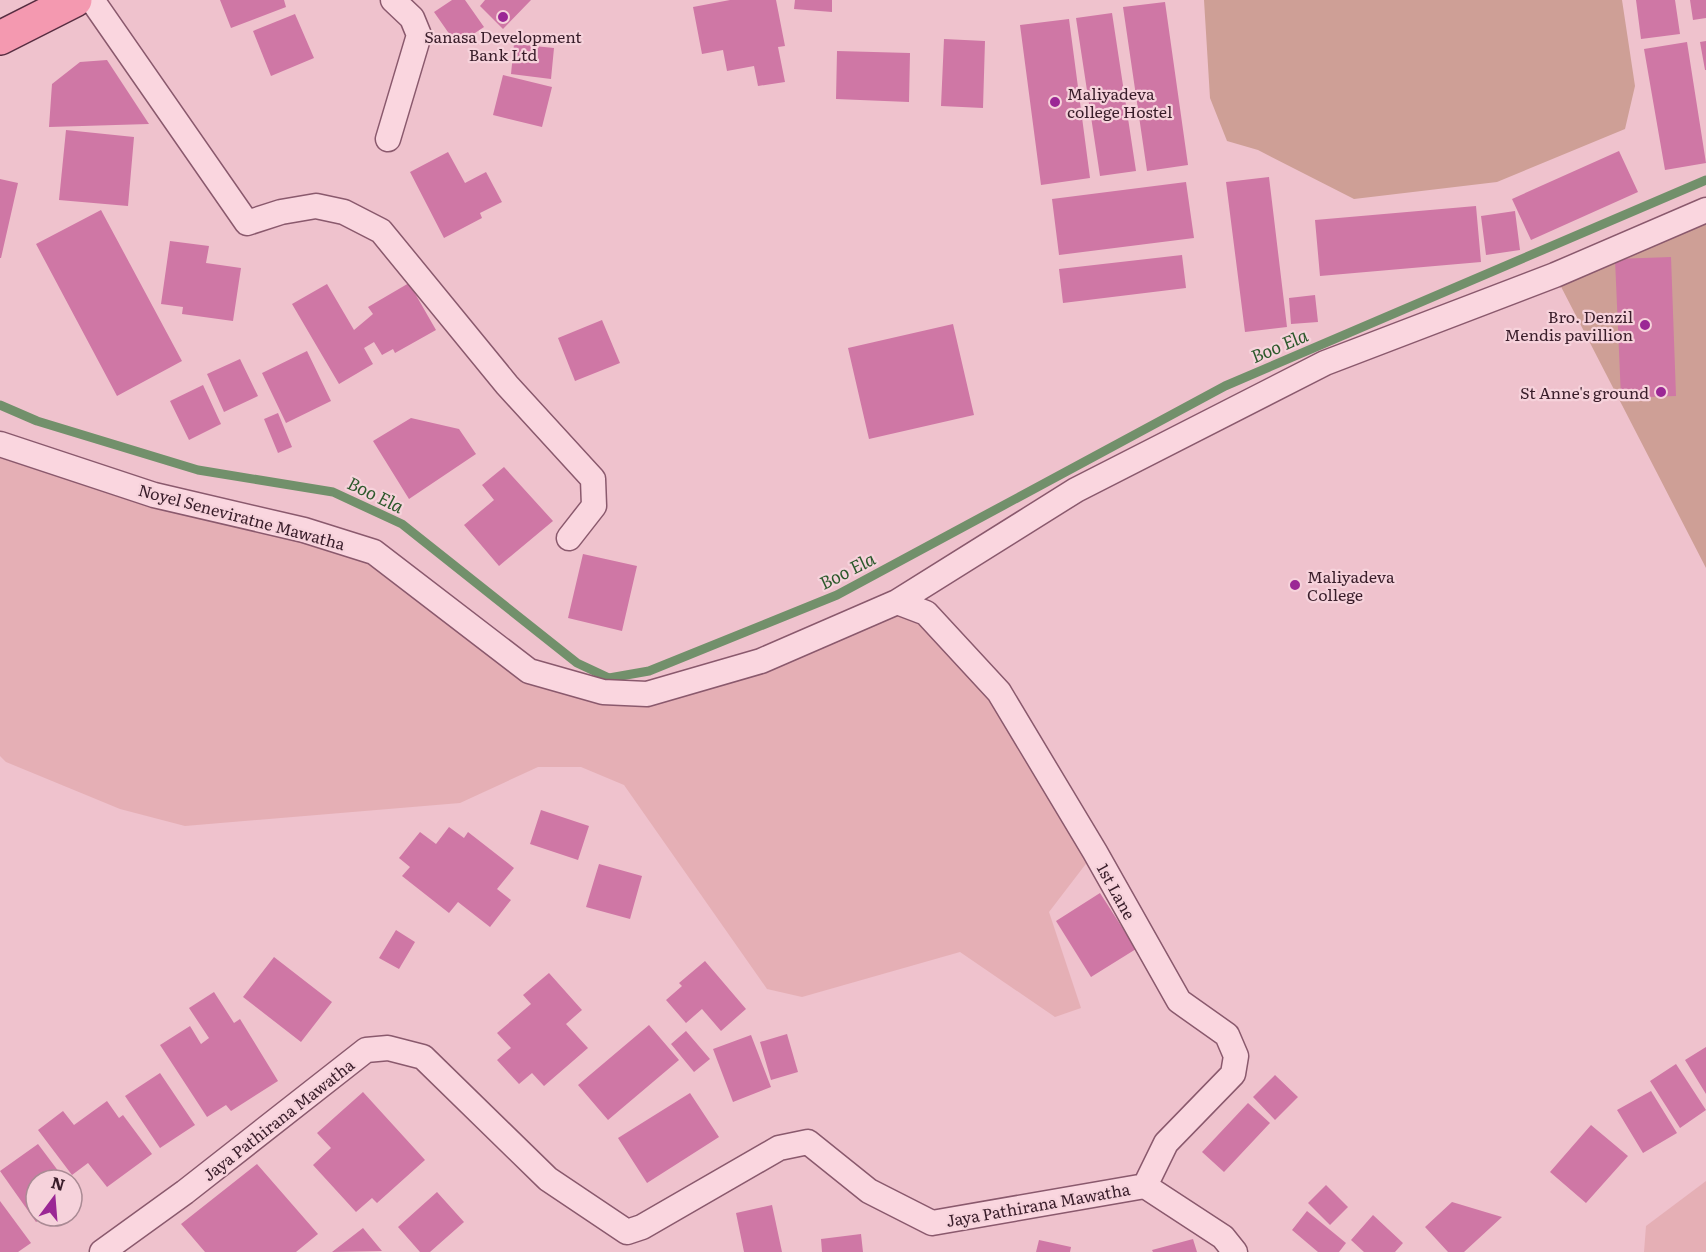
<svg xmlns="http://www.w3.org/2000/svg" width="1706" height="1252" font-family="Literata,serif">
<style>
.farmland{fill:#e5afb5}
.green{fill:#ce9f96}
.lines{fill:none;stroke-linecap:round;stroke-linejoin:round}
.stream{stroke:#72906b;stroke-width:9}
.building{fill:#cf77a5}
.street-casing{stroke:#8a596d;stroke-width:27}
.primary-casing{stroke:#572d41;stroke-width:36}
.street{stroke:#fad6df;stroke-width:24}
.primary{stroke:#f499b0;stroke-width:33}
.poi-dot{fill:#9b2795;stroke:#f6d2db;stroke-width:2}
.labels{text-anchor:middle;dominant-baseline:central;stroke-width:4.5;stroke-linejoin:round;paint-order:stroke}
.poi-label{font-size:16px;fill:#391d2a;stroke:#f6d2db;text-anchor:start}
.street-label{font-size:16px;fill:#391d2a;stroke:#f6d2db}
.water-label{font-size:18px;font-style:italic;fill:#2d592c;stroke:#f6d2db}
</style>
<rect width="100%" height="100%" fill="#efc2cd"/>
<!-- farmland -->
<path class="farmland" d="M 0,444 L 374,552 L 529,671 L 647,694 L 897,602 L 950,638 L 1095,852 L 1049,912 L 1081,1008 L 1055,1017 L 960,952 L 802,997 L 767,989 L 624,785 L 581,767 L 538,767 L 460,803 L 185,826 L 120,809 L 6,762 L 0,756 Z
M 1706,1181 L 1706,1252 L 1644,1252 L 1646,1226 Z"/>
<!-- green -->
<path class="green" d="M 1204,0 L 1622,0 L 1635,86 L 1625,129 L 1497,182 L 1354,199 L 1258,150 L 1227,141 L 1210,98 Z
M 1706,210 L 1706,568 L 1555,275 Z"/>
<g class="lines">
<!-- stream -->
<path class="stream" d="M 0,405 L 37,421 L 198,470 L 333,492 L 402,524 L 577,663 L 609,678 L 649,671 L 837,595 L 1225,386 L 1706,180"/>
</g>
<!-- building -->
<path class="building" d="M 220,0 L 284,0 L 286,7 L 231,28 Z
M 452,0 L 465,0 L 484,27 L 457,45 L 434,12 Z
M 485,0 L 531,0 L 503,29 L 480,6 Z
M 730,0 L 776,0 L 785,46 L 778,47 L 785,82 L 758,86 L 754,66 L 727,71 L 723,50 L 702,54 L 693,7 Z
M 795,0 L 832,0 L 832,12 L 794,9 Z
M 1636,0 L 1675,0 L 1680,34 L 1641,39 Z
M 1690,0 L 1706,0 L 1706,18 L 1693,20 Z
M 1165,2 L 1188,165 L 1147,171 L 1123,7 Z
M 1112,13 L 1136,171 L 1100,176 L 1076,18 Z
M 295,14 L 314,58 L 271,76 L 253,31 Z
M 1069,19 L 1090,178 L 1041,185 L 1020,25 Z
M 944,39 L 985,41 L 983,108 L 941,106 Z
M 1706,41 L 1706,70 L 1705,70 L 1700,42 Z
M 1687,42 L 1706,163 L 1665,170 L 1644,49 Z
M 514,44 L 554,48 L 551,79 L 511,74 Z
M 837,51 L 910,53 L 909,102 L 836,99 Z
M 107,60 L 149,124 L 49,127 L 52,84 L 80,62 Z
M 503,75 L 552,87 L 542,127 L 493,115 Z
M 66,130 L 134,137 L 128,206 L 59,200 Z
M 1619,151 L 1638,192 L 1531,240 L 1512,199 Z
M 448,152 L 465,183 L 486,172 L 502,202 L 480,213 L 482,218 L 444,238 L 410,172 Z
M 1269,177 L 1287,327 L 1245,332 L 1226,182 Z
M 0,179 L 18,183 L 1,258 L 0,258 Z
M 1186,182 L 1194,238 L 1059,255 L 1052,199 Z
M 1476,206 L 1481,262 L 1320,276 L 1315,220 Z
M 101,210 L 182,361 L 117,396 L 36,244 Z
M 1515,211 L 1520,250 L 1486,255 L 1481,216 Z
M 170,241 L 209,246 L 206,263 L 241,268 L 233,321 L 182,314 L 183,307 L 161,304 Z
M 1182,255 L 1186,288 L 1063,303 L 1059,269 Z
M 1671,257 L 1676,396 L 1621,398 L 1615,259 Z
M 409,283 L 436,330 L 395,353 L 393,349 L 382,355 L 374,342 L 364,348 L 373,364 L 339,384 L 292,304 L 327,284 L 354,330 L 373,314 L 368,307 Z
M 1315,295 L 1318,322 L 1291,324 L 1289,298 Z
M 602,320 L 620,363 L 575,381 L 558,338 Z
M 953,324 L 974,415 L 869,439 L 848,348 Z
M 307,351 L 331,401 L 286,423 L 262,373 Z
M 240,359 L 258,396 L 224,412 L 207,374 Z
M 203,385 L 221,424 L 189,440 L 170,401 Z
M 278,413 L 292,447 L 278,453 L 264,419 Z
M 411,418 L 459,429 L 476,454 L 409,499 L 373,441 Z
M 504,467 L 553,521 L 499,566 L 464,525 L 494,500 L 482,485 Z
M 583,554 L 637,566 L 622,631 L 568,618 Z
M 541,810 L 589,826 L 578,860 L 530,844 Z
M 449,827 L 464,838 L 468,832 L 514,868 L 497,889 L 511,900 L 490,927 L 458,902 L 449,913 L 402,876 L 410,867 L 399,858 L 420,832 L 436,844 Z
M 599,864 L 642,876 L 630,919 L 586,907 Z
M 1100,893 L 1136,949 L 1091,977 L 1056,921 Z
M 396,930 L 415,942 L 399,969 L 379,958 Z
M 274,957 L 332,1002 L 301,1042 L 243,997 Z
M 705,961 L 746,1009 L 721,1031 L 702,1009 L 686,1023 L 666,1000 L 682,986 L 679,983 Z
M 549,973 L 582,1010 L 566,1024 L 588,1048 L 544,1086 L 532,1073 L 519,1084 L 497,1060 L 511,1048 L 497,1033 L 531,1004 L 523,995 Z
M 214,992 L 234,1023 L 240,1019 L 278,1081 L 231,1111 L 226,1105 L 207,1117 L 160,1045 L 190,1026 L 201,1044 L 209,1038 L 189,1008 Z
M 649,1025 L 679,1060 L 608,1120 L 578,1085 Z
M 686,1031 L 710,1059 L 694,1072 L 671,1044 Z
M 787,1034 L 798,1072 L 771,1080 L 760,1042 Z
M 751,1035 L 771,1087 L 733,1102 L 713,1049 Z
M 1706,1047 L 1706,1094 L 1685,1060 Z
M 1676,1064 L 1706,1110 L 1680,1128 L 1650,1081 Z
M 160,1073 L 195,1125 L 160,1148 L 125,1096 Z
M 1275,1075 L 1298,1097 L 1275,1120 L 1253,1097 Z
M 1651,1091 L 1677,1133 L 1643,1153 L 1617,1110 Z
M 363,1092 L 425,1160 L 377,1203 L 372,1198 L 356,1212 L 313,1165 L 331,1148 L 317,1133 Z
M 690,1093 L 719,1137 L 647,1183 L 618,1138 Z
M 107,1101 L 119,1118 L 123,1115 L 152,1154 L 107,1187 L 88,1163 L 72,1175 L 38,1130 L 63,1111 L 74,1125 Z
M 1248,1103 L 1270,1123 L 1224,1172 L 1202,1152 Z
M 1591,1125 L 1628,1156 L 1586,1203 L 1550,1172 Z
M 38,1144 L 65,1180 L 36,1180 L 36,1216 L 45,1216 L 36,1222 L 0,1171 Z
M 257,1164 L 318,1234 L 296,1252 L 205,1252 L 181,1224 Z
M 1326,1185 L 1348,1207 L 1330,1225 L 1308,1203 Z
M 437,1192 L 464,1222 L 430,1252 L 420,1252 L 398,1227 Z
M 0,1201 L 31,1243 L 18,1252 L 0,1252 Z
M 1452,1202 L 1502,1217 L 1464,1252 L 1448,1252 L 1425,1227 Z
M 772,1205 L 782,1252 L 744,1252 L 736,1213 Z
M 1307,1211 L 1346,1243 L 1339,1252 L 1318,1252 L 1292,1230 Z
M 1373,1215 L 1403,1243 L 1395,1252 L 1364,1252 L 1351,1240 Z
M 363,1228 L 382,1251 L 332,1252 Z
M 861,1234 L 863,1252 L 822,1252 L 821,1239 Z
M 1193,1239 L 1197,1252 L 1153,1252 L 1152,1250 Z
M 1039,1240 L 1071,1247 L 1070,1252 L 1036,1252 Z"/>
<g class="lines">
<defs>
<path id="street" d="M 92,0 L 247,223 L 281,212 L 316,206 L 344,212 L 381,231 L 507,385 L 593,479 L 594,506 L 569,538
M 388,139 L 419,35 L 412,18 L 393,0
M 0,444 L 154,495 L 304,530 L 374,552 L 529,671 L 603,692 L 647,694 L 761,661 L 897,602 L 1076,490 L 1325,363 L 1555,275 L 1706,210
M 897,602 L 926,613 L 999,692 L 1095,852 L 1179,1001 L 1227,1035 L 1236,1056 L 1233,1074 L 1166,1143 L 1145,1186
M 102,1252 L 185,1192 L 366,1050 L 388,1048 L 423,1057 L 548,1179 L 627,1232 L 642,1227 L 779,1148 L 808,1142 L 869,1191 L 932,1223 L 1145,1186 L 1223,1237 L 1235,1252"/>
<path id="primary" d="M 0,38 L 75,0"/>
</defs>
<!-- street casing -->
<use href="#street" class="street-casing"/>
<!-- primary casing -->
<use href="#primary" class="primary-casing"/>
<!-- street -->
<use href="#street" class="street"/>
<!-- primary -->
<use href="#primary" class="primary"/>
</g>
<!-- markers -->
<g class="poi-dot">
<circle cx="503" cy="17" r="6"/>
<circle cx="1055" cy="102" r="6"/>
<circle cx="1645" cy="325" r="6"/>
<circle cx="1661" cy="392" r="6"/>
<circle cx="1295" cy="585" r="6"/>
</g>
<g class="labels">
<!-- poi labels -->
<g class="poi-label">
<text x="503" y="36" text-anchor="middle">Sanasa Development<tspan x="503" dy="18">Bank Ltd</tspan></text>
<text x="1067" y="93">Maliyadeva<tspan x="1067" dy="18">college Hostel</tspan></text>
<text x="1633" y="316" text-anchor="end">Bro. Denzil<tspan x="1633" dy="18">Mendis pavillion</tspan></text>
<text x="1649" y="392" text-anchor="end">St Anne's ground</text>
<text x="1307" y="576">Maliyadeva<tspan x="1307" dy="18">College</tspan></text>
</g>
<!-- street labels -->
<g class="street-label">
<text transform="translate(242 516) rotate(15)">Noyel Seneviratne Mawatha</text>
<text transform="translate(1117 891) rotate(61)">1st Lane</text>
<text transform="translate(278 1119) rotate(-38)">Jaya Pathirana Mawatha</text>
<text transform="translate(1038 1204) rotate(-10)">Jaya Pathirana Mawatha</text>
</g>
<!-- water labels -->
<g class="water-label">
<text transform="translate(1279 345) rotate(-23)">Boo Ela</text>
<text transform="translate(376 494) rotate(26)">Boo Ela</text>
<text transform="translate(847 570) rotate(-27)">Boo Ela</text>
</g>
</g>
<!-- north arrow -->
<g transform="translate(54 1198) rotate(16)"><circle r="28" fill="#f6d2db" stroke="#aa8a94" stroke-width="1.5"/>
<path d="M0-4.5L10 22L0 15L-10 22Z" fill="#9b2795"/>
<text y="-9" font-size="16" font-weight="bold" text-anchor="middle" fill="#391d2a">N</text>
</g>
</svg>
